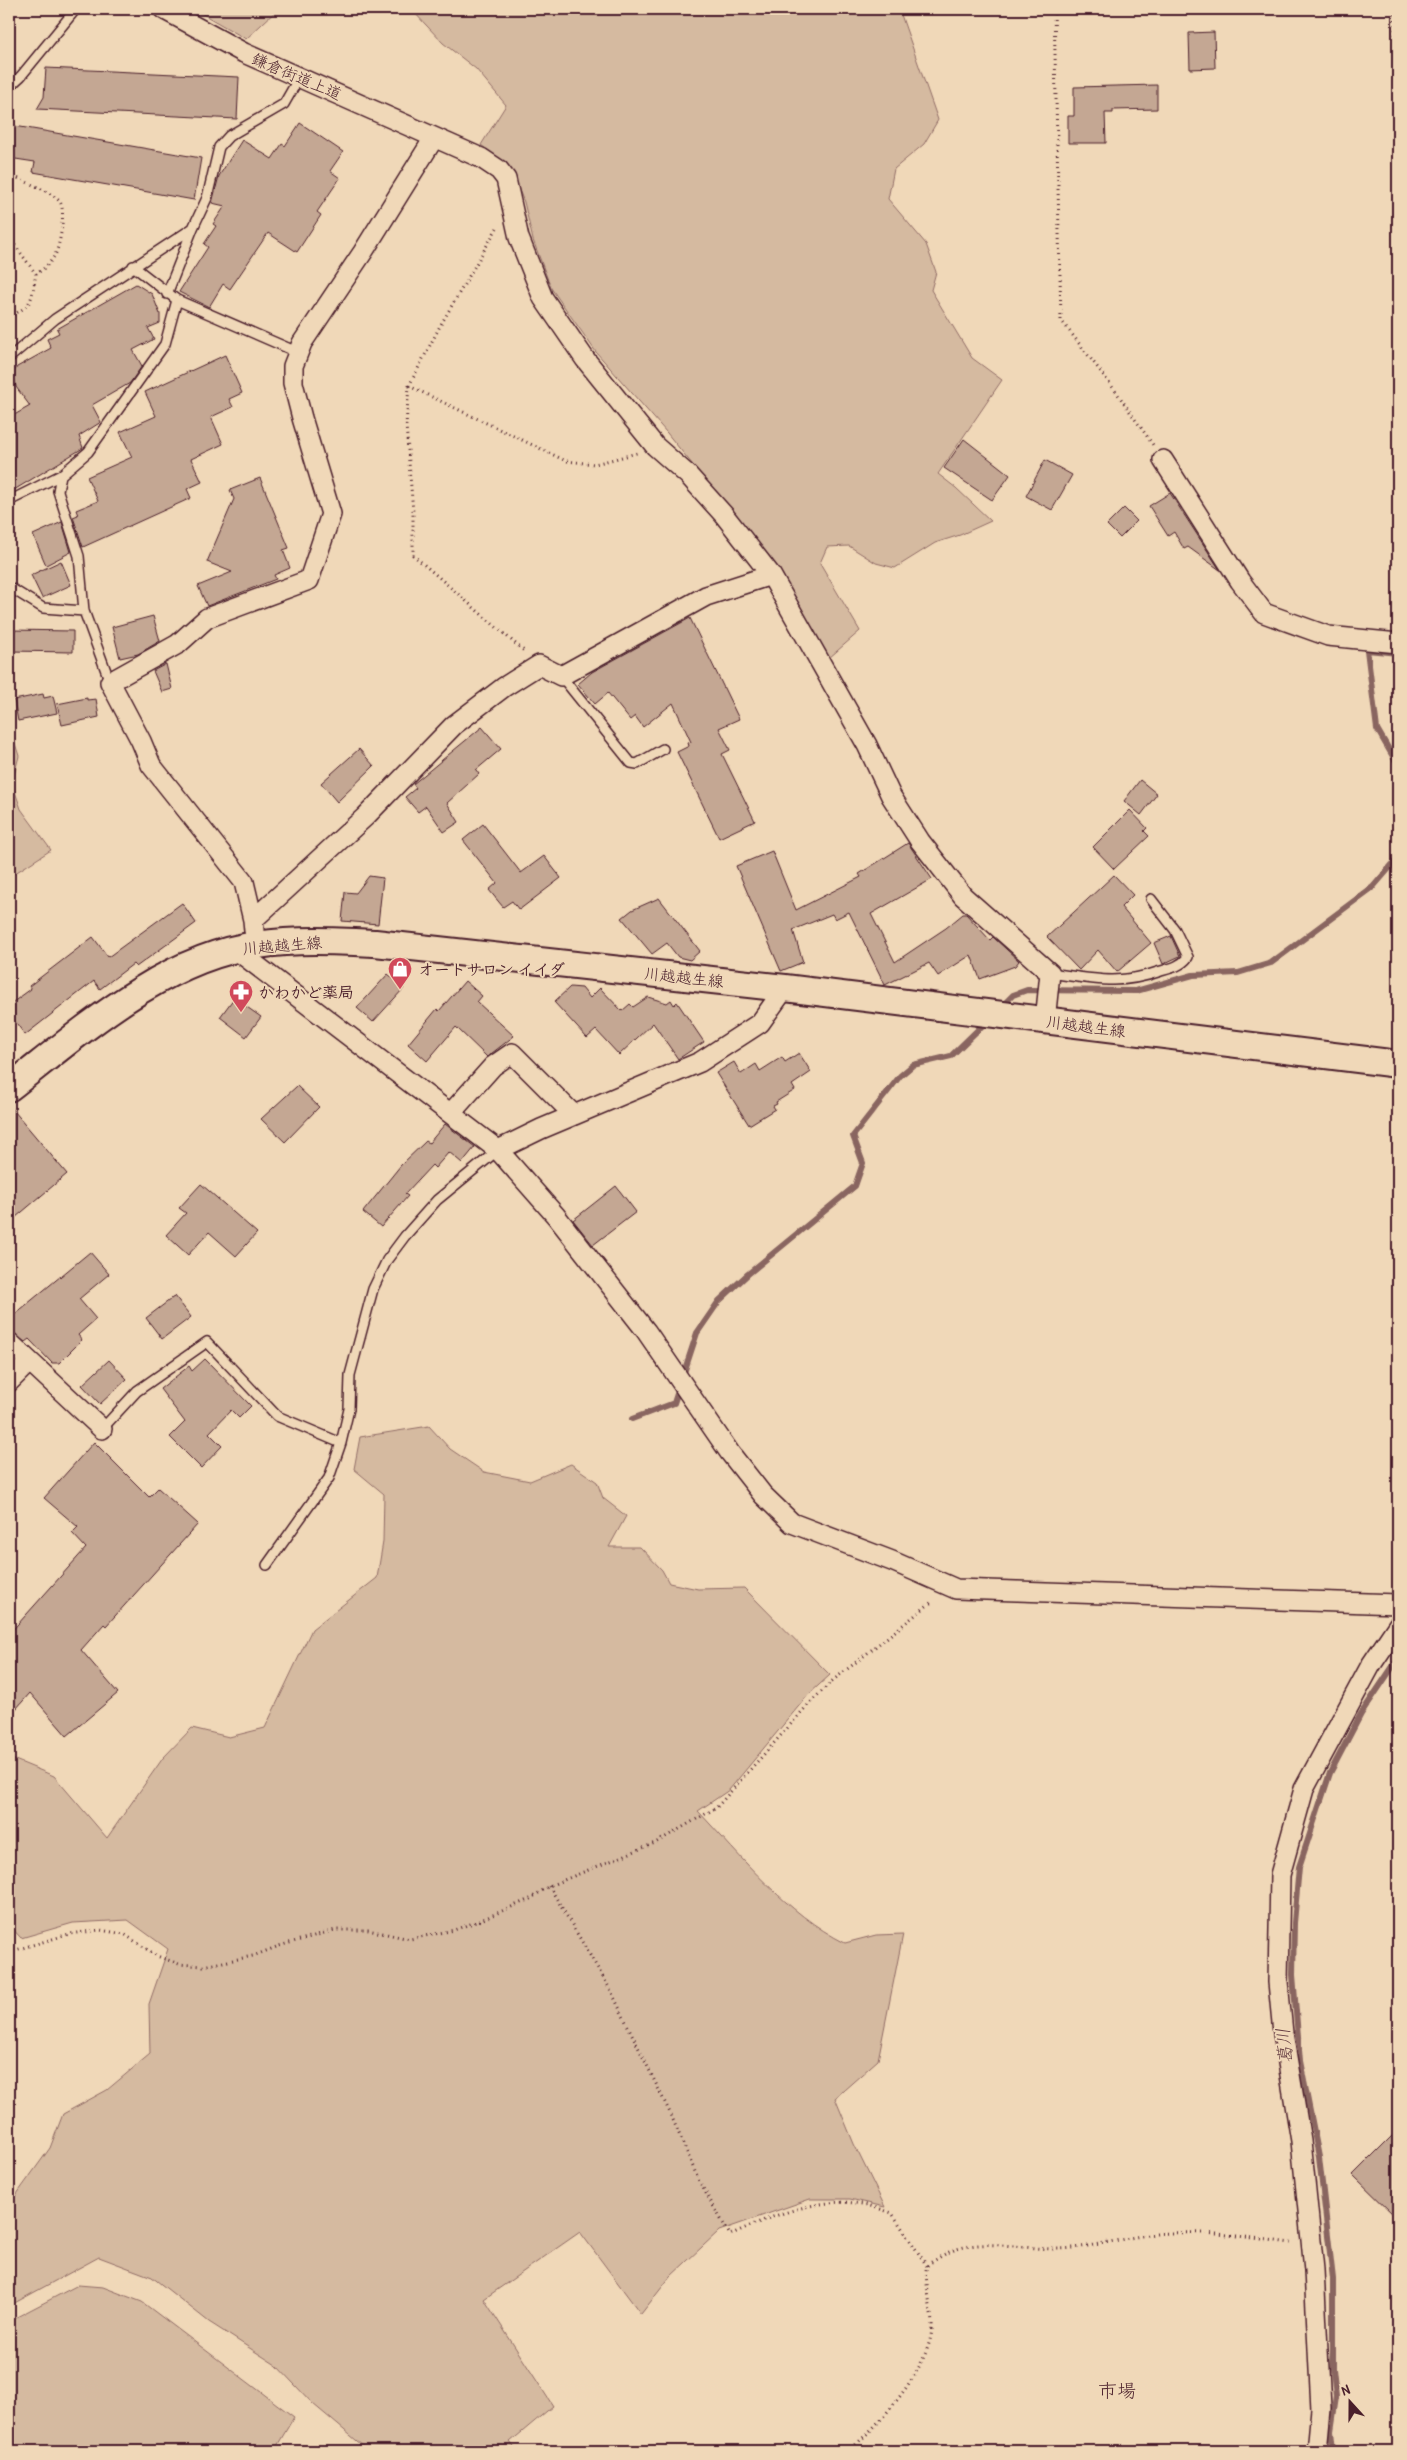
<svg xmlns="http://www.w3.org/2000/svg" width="1407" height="2460" font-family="'Patrick Hand','Klee One',sans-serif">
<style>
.green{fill:#d5baa0;stroke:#906c66}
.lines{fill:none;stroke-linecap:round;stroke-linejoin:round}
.stream{stroke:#896560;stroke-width:6}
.building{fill:#c4a793;stroke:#4a1f2b}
.service-casing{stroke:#4a1f2b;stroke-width:12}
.minor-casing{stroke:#4a1f2b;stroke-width:22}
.secondary-casing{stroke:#4a1f2b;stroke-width:30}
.path{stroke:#4a1f2b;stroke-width:3;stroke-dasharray:1 4;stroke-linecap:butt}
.service{stroke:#f0d8b8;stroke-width:9}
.minor{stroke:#f0d8b8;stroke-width:19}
.secondary{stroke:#f0d8b8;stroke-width:26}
.labels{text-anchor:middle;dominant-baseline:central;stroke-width:4;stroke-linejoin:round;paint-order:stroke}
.street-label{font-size:16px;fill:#4a1f2b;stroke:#f0d8b8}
.poi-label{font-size:16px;font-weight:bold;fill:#4a1f2b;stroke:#f0d8b8;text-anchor:start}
.water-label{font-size:18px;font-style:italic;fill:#643c41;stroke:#f0d8b8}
.quarter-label{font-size:19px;fill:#4a1f2b;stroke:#f0d8b8}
</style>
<rect width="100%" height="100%" fill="#f0d8b8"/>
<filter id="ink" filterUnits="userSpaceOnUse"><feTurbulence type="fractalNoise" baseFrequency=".02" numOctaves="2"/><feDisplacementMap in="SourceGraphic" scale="10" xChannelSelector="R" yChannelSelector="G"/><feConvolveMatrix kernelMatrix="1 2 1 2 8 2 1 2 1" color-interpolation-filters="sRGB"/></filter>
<g filter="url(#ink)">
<!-- green -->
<path class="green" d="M 194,9 L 278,9 L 246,39 Z
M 411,9 L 899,9 L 938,120 L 924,144 L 894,169 L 888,199 L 926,244 L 936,272 L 931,290 L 972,358 L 1002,380 L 938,474 L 956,488 L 991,521 L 960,535 L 935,543 L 895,568 L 876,563 L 849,546 L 827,547 L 820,563 L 860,631 L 829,658 L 776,568 L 667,433 L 596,352 L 551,288 L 533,240 L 524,202 L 509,166 L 481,145 L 506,105 L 476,69 L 443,43 Z
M 9,730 L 11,731 L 19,756 L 12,783 L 21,809 L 51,850 L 9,877 Z
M 429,1426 L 450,1449 L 484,1472 L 530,1481 L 571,1464 L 597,1482 L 603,1498 L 626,1516 L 609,1547 L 640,1547 L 662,1570 L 669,1583 L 698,1589 L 744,1588 L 830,1675 L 808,1695 L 729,1790 L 698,1811 C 743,1859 786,1913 845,1943 L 876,1935 L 903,1934 L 878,2060 L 835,2098 L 854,2144 L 885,2207 L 850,2199 L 810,2199 L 719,2231 L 670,2277 L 641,2314 L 580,2232 L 484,2299 L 553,2406 L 510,2442 L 517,2451 L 369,2451 L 313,2404 L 276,2365 L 209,2322 L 152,2277 L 99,2257 L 9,2306 L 9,2205 L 50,2148 L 63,2114 L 107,2090 L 150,2054 L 149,2004 L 168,1949 L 128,1920 L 73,1923 L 21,1938 L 9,1925 L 9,1760 L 15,1760 L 54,1776 L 107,1838 L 163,1758 L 192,1728 L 229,1737 L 265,1728 L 312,1629 L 377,1578 L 383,1542 L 384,1494 L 354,1469 L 360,1437 Z
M 78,2285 L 103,2287 L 142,2302 L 294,2417 L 274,2451 L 9,2451 L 9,2321 Z"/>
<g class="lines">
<!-- stream -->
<path class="stream" d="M 1398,653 L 1367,650 L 1377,729 L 1398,765
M 1001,1007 L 1013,995 L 1027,990 L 1136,991 L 1193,975 L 1238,973 L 1271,963 L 1373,887 L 1398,858
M 632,1419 L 674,1403 L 697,1333 L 719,1301 L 748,1274 L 855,1186 L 863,1163 L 853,1136 L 900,1076 L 913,1065 L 951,1056 L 987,1021
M 1333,2451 L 1331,2431 L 1336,2397 L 1333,2370 L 1333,2279 L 1319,2157 L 1300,2061 L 1293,1975 L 1294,1923 L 1299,1867 L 1330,1773 L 1361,1714 L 1398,1659"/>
</g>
<!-- building -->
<path class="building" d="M 1214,32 L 1215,68 L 1190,69 L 1189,33 Z
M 46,68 L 239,77 L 237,119 L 37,109 L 44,97 Z
M 1157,85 L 1157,109 L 1113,110 L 1113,113 L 1105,113 L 1106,143 L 1068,143 L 1068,116 L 1074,116 L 1074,87 Z
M 300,123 L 343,152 L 330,171 L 340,178 L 317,212 L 321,215 L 297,252 L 268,233 L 230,289 L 223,284 L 209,307 L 179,292 L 208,247 L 204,244 L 216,226 L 213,224 L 225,206 L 212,203 L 219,176 L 242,140 L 272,159 L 282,144 L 285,146 Z
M 9,125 L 201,158 L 194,200 L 33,172 L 35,162 L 9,158 Z
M 136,284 L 152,294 L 160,314 L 160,323 L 148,328 L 154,339 L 133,350 L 142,366 L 130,383 L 92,405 L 101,422 L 79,436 L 83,448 L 9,493 L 9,418 L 30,406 L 16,387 L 13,373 L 17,367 L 51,348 L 47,339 L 59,333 L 57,329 Z
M 225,355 L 242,393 L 229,399 L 233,407 L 211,417 L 223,444 L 191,459 L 202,482 L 187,489 L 191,498 L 83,547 L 73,517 L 78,515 L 76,510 L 98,501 L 87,477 L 132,457 L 120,432 L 156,416 L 145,392 Z
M 964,439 L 1010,475 L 992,500 L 944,468 Z
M 1045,460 L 1072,475 L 1052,510 L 1026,496 Z
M 260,478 L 289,548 L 283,550 L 290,568 L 274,575 L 276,579 L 207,606 L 198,586 L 232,572 L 207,562 L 234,499 L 230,490 Z
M 1170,493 L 1220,570 L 1188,547 L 1184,549 L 1174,532 L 1168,536 L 1149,506 Z
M 1124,508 L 1137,521 L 1120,538 L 1107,525 Z
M 62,522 L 71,552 L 46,565 L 33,535 Z
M 61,561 L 71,585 L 42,598 L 31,575 Z
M 153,616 L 160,641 L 138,654 L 120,658 L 112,627 Z
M 690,618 L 739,719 L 719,728 L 730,750 L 722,754 L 755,821 L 719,838 L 677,752 L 689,746 L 688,743 L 691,742 L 673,703 L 643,727 L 635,716 L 630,720 L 608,693 L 595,704 L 578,684 L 592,672 Z
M 11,630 L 73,631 L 73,652 L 10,651 Z
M 166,664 L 172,689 L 162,692 L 153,671 Z
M 43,694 L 44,698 L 53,696 L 57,713 L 18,721 L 14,700 Z
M 87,698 L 87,700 L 96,699 L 99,717 L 62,725 L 57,704 Z
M 482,727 L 501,749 L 476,770 L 479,774 L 447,803 L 459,822 L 444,832 L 426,806 L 418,812 L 405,797 L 416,788 L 413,784 Z
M 359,749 L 374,766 L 337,802 L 321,783 Z
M 1140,780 L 1157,794 L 1141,815 L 1124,801 Z
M 1130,810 L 1147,828 L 1144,831 L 1149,836 L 1114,869 L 1093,847 Z
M 483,824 L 521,873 L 544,856 L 561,878 L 519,910 L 512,901 L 503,907 L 489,890 L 497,883 L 463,840 Z
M 908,843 L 932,879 L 871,914 L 895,962 L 946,928 L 963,914 L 966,914 L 990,940 L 993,937 L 1019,961 L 1015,966 L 980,979 L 971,955 L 938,976 L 929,963 L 885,985 L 849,912 L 835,919 L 832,914 L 793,930 L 803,962 L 781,971 L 736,866 L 772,851 L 796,910 L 861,877 L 859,874 Z
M 1114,875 L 1133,895 L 1121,907 L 1151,943 L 1117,972 L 1098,950 L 1079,970 L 1047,937 Z
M 369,876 L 383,878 L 378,924 L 342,921 L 345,892 L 356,893 Z
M 659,898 L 700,951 L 690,960 L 678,957 L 667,943 L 652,954 L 622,918 L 632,910 Z
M 182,903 L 196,923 L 136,967 L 133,964 L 100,989 L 94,981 L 25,1035 L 9,1013 L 9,1005 L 31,989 L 29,986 L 93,937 L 108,957 Z
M 1171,936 L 1180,956 L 1163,964 L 1154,943 Z
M 388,974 L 404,988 L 373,1022 L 357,1008 Z
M 465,981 L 482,996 L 477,1002 L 514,1036 L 487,1057 L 456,1027 L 427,1061 L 408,1044 L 437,1009 L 439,1011 Z
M 570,987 L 582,988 L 590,998 L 600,988 L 622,1011 L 630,1004 L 633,1007 L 648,997 L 667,1003 L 671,1000 L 674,1005 L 677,1002 L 704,1042 L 678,1059 L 653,1023 L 619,1055 L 596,1030 L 587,1038 L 554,1002 Z
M 234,998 L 261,1017 L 246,1037 L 220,1017 Z
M 799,1053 L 811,1072 L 792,1085 L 795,1090 L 776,1102 L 777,1104 L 773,1106 L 775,1109 L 749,1125 L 716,1073 L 734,1062 L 741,1074 L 756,1064 L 760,1071 L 782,1057 L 785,1062 Z
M 297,1086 L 319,1107 L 285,1142 L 261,1119 Z
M 9,1105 L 67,1174 L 9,1223 Z
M 445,1124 L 475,1147 L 462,1163 L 449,1152 L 435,1168 L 432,1165 L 405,1194 L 408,1196 L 381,1227 L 363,1212 L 401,1165 L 426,1141 L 429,1143 Z
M 201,1184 L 257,1233 L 236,1256 L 209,1232 L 188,1255 L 166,1235 L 186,1213 L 179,1208 Z
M 616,1186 L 636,1212 L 593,1245 L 573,1220 Z
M 90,1252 L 109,1274 L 79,1299 L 96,1319 L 78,1335 L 82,1340 L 59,1363 L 52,1363 L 29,1339 L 25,1342 L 10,1331 L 9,1319 Z
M 175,1296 L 191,1317 L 162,1339 L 146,1318 Z
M 205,1359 L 251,1406 L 239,1418 L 231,1410 L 209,1433 L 222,1446 L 201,1468 L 170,1437 L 185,1422 L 160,1389 L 189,1366 L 192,1371 Z
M 109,1360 L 127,1379 L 100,1404 L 82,1385 Z
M 94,1442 L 149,1497 L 158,1488 L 198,1524 L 106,1626 L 104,1624 L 81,1650 L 118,1693 L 67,1736 L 30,1693 L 9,1717 L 9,1634 L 86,1548 L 72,1533 L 78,1527 L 44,1498 Z
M 1398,2130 L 1398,2219 L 1353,2175 Z"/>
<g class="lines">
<defs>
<path id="service" d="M 9,87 L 21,76 L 76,9
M 133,266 L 177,300 L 297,352
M 167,294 L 193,228
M 9,358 L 55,319 L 193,228 L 207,198 L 219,147 L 229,136 L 284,104 L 300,76
M 9,501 L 61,475
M 9,587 L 43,608 L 84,611
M 561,676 L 631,763 L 637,764 L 663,749
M 110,682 L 84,611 L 79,556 L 58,491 L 61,475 L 88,452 L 165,344 L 177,300
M 1050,973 C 1094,979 1118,986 1161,971 C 1172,968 1181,966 1188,957 L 1175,930 L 1151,899
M 102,1429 L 137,1391 L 207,1342 L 277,1416 L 341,1443 L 349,1409 L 350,1375 L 373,1289 L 387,1260 L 405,1236 L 437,1200 L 498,1150
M 267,1565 L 329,1478 L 341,1443"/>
<path id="minor" d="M 163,9 L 244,53 L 481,158 L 499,170 L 506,179 L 519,238 L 543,298 L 585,359 L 655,446 L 688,475 L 724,515 L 771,575 L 867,745 L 891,796 L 920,841 L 963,896 L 1050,973 L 1045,1021
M 1163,460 L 1240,581 L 1264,613 L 1328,636 L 1398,643
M 253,920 L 244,882 L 151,765 L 141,741 L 110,682 L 178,644 L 207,618 L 309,580 L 331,514 L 302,418 L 293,383 L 293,366 L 302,343 L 363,252 L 434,138
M 254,931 L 253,920 L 366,816 L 454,725 L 504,687 L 539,665 L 561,676 L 706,596 L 771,575
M 235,949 L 498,1150 L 556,1216 L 646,1331 L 730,1453 L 763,1495 L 792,1523 L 892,1561 L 956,1589 L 1398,1604
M 451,1113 L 493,1066 L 512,1053 L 574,1115
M 498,1150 L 541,1129 L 700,1062 L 760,1023 L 785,988
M 9,1342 L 102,1429
M 9,1382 L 29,1362
M 1317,2451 L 1321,2409 L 1314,2270 L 1301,2141 L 1283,2033 L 1278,1982 L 1280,1875 L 1304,1789 L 1371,1665 L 1398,1625"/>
<path id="secondary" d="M 9,1088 C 81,1032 164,957 257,945 C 297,939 335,941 375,943 L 785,988 L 1398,1064"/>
</defs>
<!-- service casing -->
<use href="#service" class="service-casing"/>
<!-- minor casing -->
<use href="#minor" class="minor-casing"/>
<!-- secondary casing -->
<use href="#secondary" class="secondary-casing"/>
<!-- path -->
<path class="path" d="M 1054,9 L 1061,320 L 1117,393 L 1153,445
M 1395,9 L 1398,199
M 9,174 C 22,181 52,191 60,202 C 66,210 60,246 55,255 C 50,263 44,269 36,274
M 497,228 L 440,326 L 409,386 L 406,425 L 413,512 L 413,555 L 525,652
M 9,237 L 36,274 C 31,301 34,304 9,317
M 409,386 L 566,461 L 595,464 L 637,453
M 549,1886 L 610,1989 L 671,2115 L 699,2181 L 730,2235 C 763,2219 816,2198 854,2203 C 867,2204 880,2209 892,2213 L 927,2266
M 9,1952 L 69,1934 L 100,1930 L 124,1934 L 157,1956 L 179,1964 L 203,1966 L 253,1956 L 279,1946 L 335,1930 L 368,1930 L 410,1939 L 454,1930 L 481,1920 L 530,1899 L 549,1886 L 655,1843 L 716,1808 L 807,1706 L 831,1682 L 933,1601
M 848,2451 C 879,2426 928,2370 932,2329 C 933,2316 923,2271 927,2266 C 930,2262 936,2260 940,2257 C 974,2235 1017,2249 1055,2249 C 1093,2249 1132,2234 1171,2233 C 1211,2231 1252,2238 1291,2243"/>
<!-- service -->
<use href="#service" class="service"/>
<!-- minor -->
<use href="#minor" class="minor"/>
<!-- secondary -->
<use href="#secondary" class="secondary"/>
</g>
</g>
<!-- icons -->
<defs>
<symbol id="shop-pin" viewBox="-11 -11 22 30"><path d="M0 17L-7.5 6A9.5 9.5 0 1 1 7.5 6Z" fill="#d1495b" stroke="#f0d8b8"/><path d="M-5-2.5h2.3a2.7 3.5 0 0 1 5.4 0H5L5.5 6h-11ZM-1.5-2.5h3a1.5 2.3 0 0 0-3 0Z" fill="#fff"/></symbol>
<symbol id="pharmacy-pin" viewBox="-11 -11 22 30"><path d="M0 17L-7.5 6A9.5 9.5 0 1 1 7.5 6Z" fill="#d1495b" stroke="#f0d8b8"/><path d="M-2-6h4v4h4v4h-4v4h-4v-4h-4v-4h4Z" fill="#fff"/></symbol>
</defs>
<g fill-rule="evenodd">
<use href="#shop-pin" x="386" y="955" width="28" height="38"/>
<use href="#pharmacy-pin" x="227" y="978" width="28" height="38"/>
</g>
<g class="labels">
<!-- street labels -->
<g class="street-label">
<text transform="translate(297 76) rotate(23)">鎌倉街道上道</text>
<text transform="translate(282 945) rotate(-5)">川越越生線</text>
<text transform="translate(684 977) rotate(6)">川越越生線</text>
<text transform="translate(1086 1026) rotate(7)">川越越生線</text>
</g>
<!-- poi labels -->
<g class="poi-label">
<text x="418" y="969">オートサロン イイダ</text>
<text x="258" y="992">かわかど薬局</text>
</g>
<!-- water labels -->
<g class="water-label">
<text transform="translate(1284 2046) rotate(-96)">葛川</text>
</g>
<!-- quarter labels -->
<g class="quarter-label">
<text x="1117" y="2390">市場</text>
</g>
</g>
<!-- margin -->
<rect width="1407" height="2460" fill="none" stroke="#f0d8b8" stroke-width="30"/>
<rect x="15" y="15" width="1377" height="2430" fill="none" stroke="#4a1f2b" stroke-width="2" filter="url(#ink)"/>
<!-- north arrow -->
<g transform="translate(1350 2402) rotate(339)" stroke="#f0d8b8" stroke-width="4" paint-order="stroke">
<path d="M0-4L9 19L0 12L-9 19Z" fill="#4a1f2b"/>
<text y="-8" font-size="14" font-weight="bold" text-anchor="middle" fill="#4a1f2b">N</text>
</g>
</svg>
